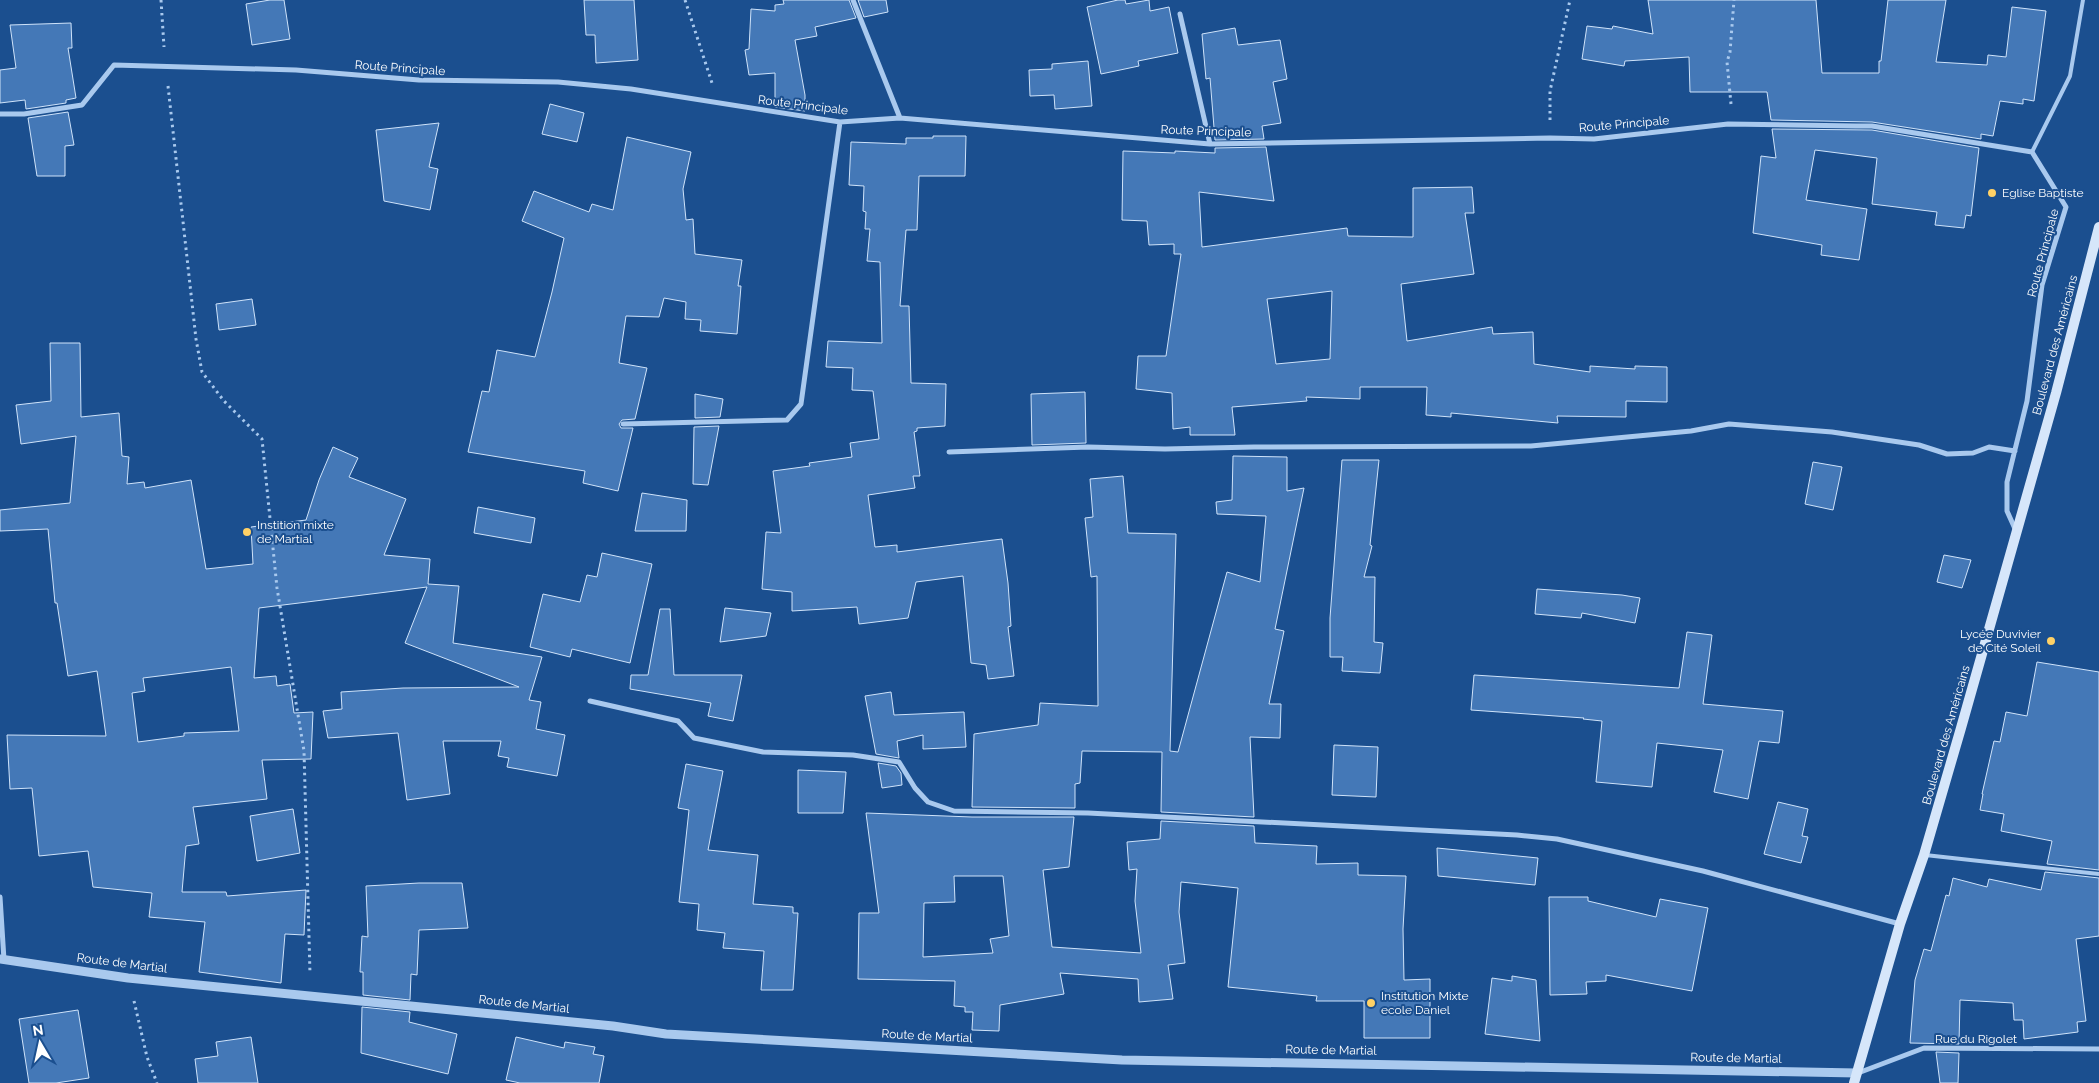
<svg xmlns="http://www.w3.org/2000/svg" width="2099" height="1083" font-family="Raleway,sans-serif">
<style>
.building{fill:#4478b7;stroke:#cfe3fa;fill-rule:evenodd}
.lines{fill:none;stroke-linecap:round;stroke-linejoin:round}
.path{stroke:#a9c9ee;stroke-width:3;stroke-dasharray:2.5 4;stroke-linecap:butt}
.service{stroke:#a9c9ee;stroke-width:4}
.minor{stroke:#a9c9ee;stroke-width:5}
.tertiary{stroke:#a9c9ee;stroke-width:9}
.secondary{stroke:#d6e6fa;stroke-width:10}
.poi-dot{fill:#ffd166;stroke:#1b4f8f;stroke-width:2}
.labels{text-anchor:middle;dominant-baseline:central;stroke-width:4;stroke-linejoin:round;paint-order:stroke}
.street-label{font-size:12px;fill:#fff;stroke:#1b4f8f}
.poi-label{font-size:12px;fill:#fff;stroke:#1b4f8f;text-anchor:start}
</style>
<rect width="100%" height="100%" fill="#1b4f8f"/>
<!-- building -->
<path class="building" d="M 270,0 L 284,0 L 290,39 L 252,45 L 246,4 Z
M 584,0 L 634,0 L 638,60 L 596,63 L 595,35 L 586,35 Z
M 783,0 L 849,0 L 856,18 L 815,27 L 817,36 L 795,40 L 805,95 L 805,111 L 775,107 L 775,73 L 749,75 L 745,50 L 749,49 L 751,9 L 775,11 L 775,5 L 784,4 Z
M 858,0 L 886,0 L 888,12 L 864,17 Z
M 1118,0 L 1125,0 L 1126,4 L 1149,0 L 1150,11 L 1169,7 L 1178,53 L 1138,61 L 1139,66 L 1101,74 L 1087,7 Z
M 1648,0 L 1816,0 L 1822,73 L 1879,73 L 1879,61 L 1881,61 L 1888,0 L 1946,0 L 1936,62 L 1987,65 L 1988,55 L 2006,57 L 2012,7 L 2046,11 L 2034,101 L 2023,99 L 2023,104 L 2000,101 L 1993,136 L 1981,134 L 1981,139 L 1872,122 L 1771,120 L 1767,92 L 1690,92 L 1689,57 L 1625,61 L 1624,66 L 1582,59 L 1587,26 L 1612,29 L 1613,26 L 1653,34 Z
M 71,23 L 72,48 L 68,48 L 76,98 L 66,100 L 66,103 L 26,109 L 25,100 L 0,103 L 0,70 L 16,68 L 10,25 Z
M 1235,28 L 1238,45 L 1280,40 L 1287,79 L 1273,82 L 1281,123 L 1262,126 L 1264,139 L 1215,140 L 1210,78 L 1206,79 L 1202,34 Z
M 1088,61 L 1092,106 L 1055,109 L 1054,95 L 1030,96 L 1029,70 L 1052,69 L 1052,64 Z
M 550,104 L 584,113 L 577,142 L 542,134 Z
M 68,112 L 74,145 L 65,146 L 65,176 L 37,176 L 28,118 Z
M 439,123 L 429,167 L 438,169 L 430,210 L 384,201 L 376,130 Z
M 1772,129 L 1872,130 L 1979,148 L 1971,216 L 1966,215 L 1964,228 L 1935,225 L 1937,212 L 1872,204 L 1877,158 L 1815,150 L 1806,200 L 1867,209 L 1859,260 L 1821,255 L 1822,245 L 1753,233 L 1761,156 L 1776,158 Z
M 933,136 L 966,136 L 965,176 L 919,176 L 917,230 L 906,230 L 900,306 L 909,306 L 911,383 L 946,384 L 945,426 L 917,428 L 917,431 L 914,432 L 920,476 L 913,476 L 915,488 L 868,495 L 875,547 L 897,545 L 897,552 L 1002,539 L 1008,583 L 1011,626 L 1008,627 L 1014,676 L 988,679 L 986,665 L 971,663 L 963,576 L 916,582 L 908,618 L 859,624 L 857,607 L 792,611 L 792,592 L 762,589 L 766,532 L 781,533 L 773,471 L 810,466 L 809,463 L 852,457 L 850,443 L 879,439 L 873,391 L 852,390 L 853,368 L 826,367 L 828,341 L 882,343 L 880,262 L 867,261 L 870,229 L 865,229 L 866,212 L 863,211 L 864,186 L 849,185 L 851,142 L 906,144 L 906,138 L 933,138 Z
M 627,137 L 691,152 L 683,189 L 686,220 L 693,219 L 695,254 L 742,260 L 738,286 L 741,286 L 737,334 L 700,331 L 701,320 L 685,319 L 686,302 L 664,298 L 659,317 L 626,316 L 619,363 L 647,368 L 635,419 L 622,420 L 619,424 L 621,428 L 633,428 L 618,491 L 583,483 L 585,471 L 468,452 L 482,391 L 489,392 L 497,350 L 535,357 L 552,292 L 564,238 L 522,221 L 534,191 L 589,212 L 592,204 L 613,210 Z
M 1266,147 L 1274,201 L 1199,192 L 1202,247 L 1347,228 L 1348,236 L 1413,237 L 1413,188 L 1472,187 L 1474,213 L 1465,213 L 1474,274 L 1401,284 L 1407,341 L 1492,327 L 1493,334 L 1533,332 L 1534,364 L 1590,372 L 1590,366 L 1635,369 L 1635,366 L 1667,367 L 1667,402 L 1626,401 L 1626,417 L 1557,416 L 1558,423 L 1451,413 L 1451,417 L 1426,415 L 1427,387 L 1360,387 L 1360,399 L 1306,397 L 1307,401 L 1232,407 L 1235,435 L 1190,435 L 1190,427 L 1173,429 L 1172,393 L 1136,389 L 1138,356 L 1166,356 L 1181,254 L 1174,254 L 1174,244 L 1149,245 L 1147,221 L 1122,220 L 1123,151 L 1175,153 L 1175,151 L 1215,153 L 1215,148 ZM 1332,291 L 1330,359 L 1276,364 L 1267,299 Z
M 252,299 L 256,325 L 219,330 L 216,304 Z
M 50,343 L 80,343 L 81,417 L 119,413 L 122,456 L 129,457 L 127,484 L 144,482 L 145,488 L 191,480 L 206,569 L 253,564 L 251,527 L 306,520 L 319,480 L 333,447 L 358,458 L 349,477 L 406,499 L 384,555 L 430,559 L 428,584 L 459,586 L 453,643 L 542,657 L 529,700 L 541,702 L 536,729 L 565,735 L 557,776 L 507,767 L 509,758 L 498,756 L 501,741 L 443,741 L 450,794 L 407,800 L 398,733 L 328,738 L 323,711 L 342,709 L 341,692 L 403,688 L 519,687 L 405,643 L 427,587 L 259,608 L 254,678 L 276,676 L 277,686 L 290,684 L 294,713 L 313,712 L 311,759 L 262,760 L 267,799 L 193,807 L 199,844 L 186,846 L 182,892 L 226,892 L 227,896 L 306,890 L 304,935 L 285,934 L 281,983 L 199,972 L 205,922 L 149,917 L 152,893 L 93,887 L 88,851 L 39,856 L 32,788 L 10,789 L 7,735 L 106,736 L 97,671 L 68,676 L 57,603 L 55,603 L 48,529 L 0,531 L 0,510 L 70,503 L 76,436 L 21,444 L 16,405 L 51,401 ZM 231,667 L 239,731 L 184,733 L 184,736 L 138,742 L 132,693 L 145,691 L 143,678 Z
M 1085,392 L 1086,443 L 1032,445 L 1031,394 Z
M 695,394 L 723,399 L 720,417 L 695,418 Z
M 719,426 L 708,485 L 693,484 L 694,427 Z
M 1233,456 L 1287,457 L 1287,491 L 1304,488 L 1275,629 L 1284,631 L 1269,704 L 1281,704 L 1280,738 L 1250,737 L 1254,817 L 1161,812 L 1162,752 L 1082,751 L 1080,783 L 1075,784 L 1075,808 L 972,807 L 974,734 L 1038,725 L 1040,703 L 1098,706 L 1097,576 L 1091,577 L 1085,518 L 1093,517 L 1090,479 L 1123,476 L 1128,533 L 1176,534 L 1170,751 L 1178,752 L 1227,572 L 1260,582 L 1266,516 L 1217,514 L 1216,502 L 1232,500 Z
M 1342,460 L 1379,460 L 1370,545 L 1372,546 L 1364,577 L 1375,577 L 1374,642 L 1383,643 L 1380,673 L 1342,671 L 1343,657 L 1330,657 L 1330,618 Z
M 1813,462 L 1842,467 L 1833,510 L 1805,504 Z
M 642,493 L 687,500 L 686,531 L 635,531 Z
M 478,507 L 535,518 L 531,543 L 474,533 Z
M 602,553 L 652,564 L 630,663 L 572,649 L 570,657 L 530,647 L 543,594 L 580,602 L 587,575 L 597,577 Z
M 1944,555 L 1971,560 L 1962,588 L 1937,582 Z
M 1537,589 L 1622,595 L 1640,598 L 1635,623 L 1582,613 L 1581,618 L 1535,614 Z
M 725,608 L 771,613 L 766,636 L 720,642 Z
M 660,609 L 670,609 L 674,675 L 742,675 L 733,721 L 708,716 L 711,703 L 630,689 L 631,675 L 648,675 Z
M 1687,632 L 1712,635 L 1703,704 L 1783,711 L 1779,743 L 1759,741 L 1748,799 L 1714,792 L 1723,750 L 1657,743 L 1652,787 L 1596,782 L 1602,721 L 1583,719 L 1584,718 L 1471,710 L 1474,675 L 1679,688 Z
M 2037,662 L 2099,672 L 2099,870 L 2047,864 L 2052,841 L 2001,831 L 2004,814 L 1980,810 L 1983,794 L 1982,794 L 1994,741 L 2000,742 L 2006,712 L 2027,716 Z
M 891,692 L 894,715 L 964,712 L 966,747 L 923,749 L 923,735 L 897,741 L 899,758 L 876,754 L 865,696 Z
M 1334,745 L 1378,747 L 1376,797 L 1332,795 Z
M 878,763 L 896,766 L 901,773 L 902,785 L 882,788 Z
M 686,764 L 723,771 L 708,850 L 758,855 L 753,904 L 793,907 L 793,913 L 798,913 L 793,990 L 761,990 L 764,951 L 723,948 L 725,933 L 697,930 L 699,904 L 679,902 L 689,810 L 678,808 Z
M 798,770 L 846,772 L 843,813 L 798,813 Z
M 1778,802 L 1808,809 L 1802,836 L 1808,837 L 1801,863 L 1764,854 Z
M 293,809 L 300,853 L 257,861 L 250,816 Z
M 866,813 L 972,817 L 1074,817 L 1069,867 L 1043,870 L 1052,947 L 1141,953 L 1135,901 L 1137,869 L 1129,870 L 1127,842 L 1160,839 L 1161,821 L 1254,826 L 1255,843 L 1317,846 L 1316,864 L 1358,863 L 1358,875 L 1406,876 L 1403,929 L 1404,980 L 1430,979 L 1430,1038 L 1364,1038 L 1364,1001 L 1316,1001 L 1317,996 L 1228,987 L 1238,888 L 1181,882 L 1179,912 L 1185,963 L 1168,965 L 1173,999 L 1139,1002 L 1138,979 L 1060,973 L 1064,994 L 1000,1005 L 999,1031 L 972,1030 L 973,1012 L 965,1012 L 965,1007 L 954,1006 L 955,981 L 858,979 L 859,913 L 879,913 ZM 954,876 L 1003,876 L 1009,936 L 990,939 L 993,953 L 923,957 L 924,903 L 955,902 Z
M 1437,848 L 1538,858 L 1535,885 L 1438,876 Z
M 2045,872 L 2099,878 L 2099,936 L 2076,939 L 2086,1021 L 2077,1022 L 2078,1032 L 2024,1039 L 2023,1020 L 2014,1020 L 2013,1003 L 1960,1000 L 1959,1044 L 1910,1043 L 1915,980 L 1924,949 L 1931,951 L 1946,895 L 1949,896 L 1953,878 L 1987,887 L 1989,879 L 2041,890 Z
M 419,883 L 462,883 L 468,928 L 419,930 L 417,975 L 411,974 L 410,1000 L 363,995 L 363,972 L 360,972 L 362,936 L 368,937 L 366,886 Z
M 1549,897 L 1588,897 L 1588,901 L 1656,917 L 1660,899 L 1708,908 L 1692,991 L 1606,975 L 1606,981 L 1586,982 L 1587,994 L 1550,995 Z
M 1512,976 L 1536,980 L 1540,1041 L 1485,1034 L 1492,978 L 1512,981 Z
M 362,1007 L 410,1012 L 409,1022 L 457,1034 L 448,1074 L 361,1053 Z
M 78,1010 L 89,1078 L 56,1083 L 29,1083 L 19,1019 Z
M 251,1037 L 258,1083 L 198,1083 L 195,1059 L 218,1056 L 216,1042 Z
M 516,1037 L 564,1048 L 565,1042 L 595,1047 L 593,1054 L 604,1056 L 599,1083 L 520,1083 L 506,1080 Z
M 1936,1052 L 1959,1053 L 1958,1083 L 1940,1083 Z"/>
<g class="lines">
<!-- path -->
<path class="path" d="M 161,0 L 164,47
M 685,0 L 712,83
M 168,86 L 196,339 L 202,372 L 224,401 L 262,439 L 277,588 L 304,751 L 310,974
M 1731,104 L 1727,62 L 1730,52 L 1734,0
M 1550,120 L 1550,91 L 1570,0
M 134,1001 L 147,1057 L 157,1083"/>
<!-- service -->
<path class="service" d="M 2032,152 L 2070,76 L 2083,0
M 1925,855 L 2099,874"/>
<!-- minor -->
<path class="minor" d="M 853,0 L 900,118
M 1180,14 L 1210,144
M 0,114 L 24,114 L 82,105 L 114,65 L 296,70 L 419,80 L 558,82 L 631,89 L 840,122 L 900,118 L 1210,144 L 1550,138 L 1594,139 L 1728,124 L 1856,126 L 1872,126 L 2032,152 L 2066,207 L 2042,285 L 2027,401 L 2007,482 L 2007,511 L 2016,531
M 623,424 L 787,420 L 801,404 L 840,122
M 949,452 L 1088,447 L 1165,449 L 1254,447 L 1531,446 L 1691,431 L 1729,424 L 1832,432 L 1919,445 L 1947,454 L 1973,453 L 1989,447 L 2015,451
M 590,701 L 678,721 L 694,738 L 763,752 L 853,755 L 899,762 L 915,788 L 928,802 L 954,811 L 1088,813 L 1517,835 L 1557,839 L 1703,871 L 1900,924
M 0,897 L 4,960
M 1858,1073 L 1924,1048 L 2099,1049"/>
<!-- tertiary -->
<path class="tertiary" d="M 0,959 L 128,978 L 613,1026 L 666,1034 L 1122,1060 L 1857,1073"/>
<!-- secondary -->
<path class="secondary" d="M 1854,1083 L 1900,924 L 1924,855 L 1961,728 L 2056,393 L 2099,227"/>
</g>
<!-- markers -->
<g class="poi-dot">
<circle cx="1992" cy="193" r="5"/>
<circle cx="247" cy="532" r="5"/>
<circle cx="2051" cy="641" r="5"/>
<circle cx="1371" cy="1003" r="5"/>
</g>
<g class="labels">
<!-- street labels -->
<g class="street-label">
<text transform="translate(400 68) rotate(4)">Route Principale</text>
<text transform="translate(803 105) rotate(7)">Route Principale</text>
<text transform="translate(1624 124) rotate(-5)">Route Principale</text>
<text transform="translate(1206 131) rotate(2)">Route Principale</text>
<text transform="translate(2043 253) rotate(-75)">Route Principale</text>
<text transform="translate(2055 345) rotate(-75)">Boulevard des Américains</text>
<text transform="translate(1946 735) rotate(-74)">Boulevard des Américains</text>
<text transform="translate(122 963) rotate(7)">Route de Martial</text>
<text transform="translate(524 1004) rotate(6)">Route de Martial</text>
<text transform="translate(927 1036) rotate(3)">Route de Martial</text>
<text x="1976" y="1039">Rue du Rigolet</text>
<text transform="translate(1331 1050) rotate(1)">Route de Martial</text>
<text transform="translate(1736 1058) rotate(1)">Route de Martial</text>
</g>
<!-- poi labels -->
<g class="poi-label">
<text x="2002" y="193">Eglise Baptiste</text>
<text x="257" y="525">Instition mixte<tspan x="257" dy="14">de Martial</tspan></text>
<text x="2041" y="634" text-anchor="end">Lycée Duvivier<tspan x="2041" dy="14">de Cité Soleil</tspan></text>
<text x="1381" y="996">Institution Mixte<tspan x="1381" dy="14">ecole Daniel</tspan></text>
</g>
</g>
<!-- north arrow -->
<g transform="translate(40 1043) rotate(351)" stroke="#1b4f8f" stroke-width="4" paint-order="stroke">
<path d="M0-4L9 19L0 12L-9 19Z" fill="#ffffff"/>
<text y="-8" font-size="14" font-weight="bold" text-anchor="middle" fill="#ffffff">N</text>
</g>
</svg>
